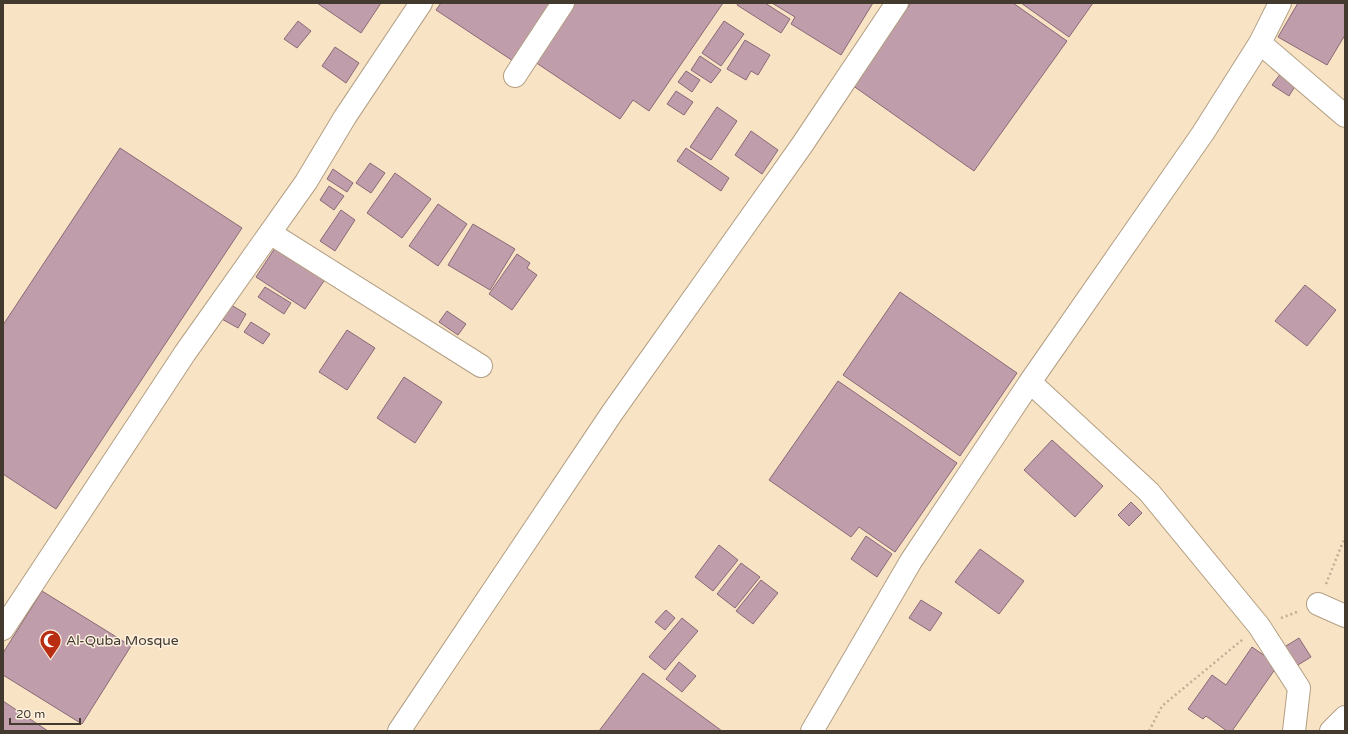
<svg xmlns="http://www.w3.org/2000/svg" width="1348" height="734" font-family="'Varela Round',sans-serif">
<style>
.building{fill:#c09dab;stroke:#8a6976}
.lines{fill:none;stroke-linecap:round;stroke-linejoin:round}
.minor-casing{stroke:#b39f83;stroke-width:24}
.path{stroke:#c0af96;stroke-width:2.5;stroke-dasharray:2 3;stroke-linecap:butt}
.minor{stroke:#fff;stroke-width:22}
.labels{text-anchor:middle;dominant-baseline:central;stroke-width:3;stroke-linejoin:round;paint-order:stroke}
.poi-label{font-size:14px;fill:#423a2e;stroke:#fef1e0;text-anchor:start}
</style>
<rect width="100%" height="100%" fill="#f8e3c5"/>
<!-- building -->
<path class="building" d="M 317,3 L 381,3 L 361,33 Z
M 441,3 L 552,3 L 513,61 L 436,10 Z
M 575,3 L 723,3 L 649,111 L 633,100 L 620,119 L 535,62 Z
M 738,3 L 765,3 L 790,19 L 781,33 L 737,5 Z
M 772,3 L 873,3 L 841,55 L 791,24 L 795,17 Z
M 911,3 L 1013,3 L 1067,41 L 974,171 L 852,85 Z
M 1021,3 L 1093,3 L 1069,37 Z
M 1298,3 L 1345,3 L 1345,35 L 1327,65 L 1278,37 Z
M 298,21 L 311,31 L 297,48 L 284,39 Z
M 724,21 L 744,34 L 721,66 L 702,53 Z
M 745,40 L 770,55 L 758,75 L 751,71 L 746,80 L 727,69 Z
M 335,47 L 359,63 L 346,83 L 322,66 Z
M 700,56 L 721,70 L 711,83 L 691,70 Z
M 686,71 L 700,80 L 692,92 L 678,82 Z
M 1281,73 L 1297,83 L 1289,96 L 1272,85 Z
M 676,91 L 693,102 L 684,115 L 667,104 Z
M 717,107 L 737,121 L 711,160 L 690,147 Z
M 751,131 L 778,150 L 762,174 L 735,155 Z
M 120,148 L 242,228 L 56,509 L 3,474 L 3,325 Z
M 686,148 L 729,178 L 721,191 L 677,161 Z
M 370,163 L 385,173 L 371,193 L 356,183 Z
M 333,169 L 353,183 L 347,192 L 327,179 Z
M 395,173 L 431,199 L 402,238 L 367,213 Z
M 329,186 L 344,196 L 334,210 L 320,200 Z
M 438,204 L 467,224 L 438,266 L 409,246 Z
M 341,210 L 355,220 L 335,251 L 320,241 Z
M 473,224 L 515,249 L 490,290 L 448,265 Z
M 279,242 L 328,275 L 305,309 L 256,277 Z
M 517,254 L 530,263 L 527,268 L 537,275 L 512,310 L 489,294 Z
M 1305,285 L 1336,310 L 1307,346 L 1275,321 Z
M 265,287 L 291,303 L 284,314 L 258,297 Z
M 900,292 L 1017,373 L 960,456 L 843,375 Z
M 228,303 L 246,314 L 238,328 L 220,318 Z
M 447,311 L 466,324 L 458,335 L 439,322 Z
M 251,322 L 270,334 L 263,344 L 244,332 Z
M 347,330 L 375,348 L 347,390 L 319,372 Z
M 404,377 L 442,402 L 415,443 L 377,418 Z
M 838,381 L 957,463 L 895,552 L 859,527 L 851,537 L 769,480 Z
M 1052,440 L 1103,486 L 1075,517 L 1024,470 Z
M 1131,502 L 1142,513 L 1129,526 L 1118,515 Z
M 866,536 L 892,554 L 877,577 L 851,559 Z
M 719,545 L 738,560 L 713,591 L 695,577 Z
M 980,549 L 1024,581 L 999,614 L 955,582 Z
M 741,563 L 760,577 L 735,608 L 717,594 Z
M 761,580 L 778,593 L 753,624 L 736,611 Z
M 42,591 L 131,646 L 82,724 L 3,675 L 3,653 Z
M 921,600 L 942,613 L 930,631 L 909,618 Z
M 666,610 L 675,618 L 665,630 L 655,622 Z
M 682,618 L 698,631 L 665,670 L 649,657 Z
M 1299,638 L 1311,657 L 1293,668 L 1281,649 Z
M 1252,647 L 1278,665 L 1232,731 L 1227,731 L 1206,716 L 1203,719 L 1188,709 L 1212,675 L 1226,685 Z
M 679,662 L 696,676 L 682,692 L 666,679 Z
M 643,673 L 722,731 L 599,731 Z
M 3,701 L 48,731 L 3,731 Z"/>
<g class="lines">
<defs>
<path id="minor" d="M 1260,43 L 1345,116
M 515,76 L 563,3
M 270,233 L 481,366
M 1030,382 L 1149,492 L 1259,626 L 1299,688 L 1294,731
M 1318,604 L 1345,616
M 3,629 L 185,353 L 306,182 L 345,117 L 421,3
M 399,731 L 612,413 L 802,145 L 897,3
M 812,731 L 911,561 L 1030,382 L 1203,133 L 1260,43 L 1280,3
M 1331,731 L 1345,717"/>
</defs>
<!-- minor casing -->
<use href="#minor" class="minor-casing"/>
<!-- path -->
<path class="path" d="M 1326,584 L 1345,537
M 1281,618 L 1297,612
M 1149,731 L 1162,706 L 1242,640"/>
<!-- minor -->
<use href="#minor" class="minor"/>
</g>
<!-- icons -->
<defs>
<symbol id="mosque-pin" viewBox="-11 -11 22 30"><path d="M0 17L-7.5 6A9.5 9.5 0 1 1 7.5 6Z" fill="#b92e12" stroke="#fef1e0"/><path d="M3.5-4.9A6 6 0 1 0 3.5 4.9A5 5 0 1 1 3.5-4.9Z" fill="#fff"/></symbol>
</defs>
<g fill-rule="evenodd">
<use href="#mosque-pin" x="38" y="628" width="25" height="34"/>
</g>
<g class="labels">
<!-- poi labels -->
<g class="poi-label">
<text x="66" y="640">Al-Quba Mosque</text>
</g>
</g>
<!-- border -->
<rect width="1348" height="734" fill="none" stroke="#423a2e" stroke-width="8"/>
<!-- scale -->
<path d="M10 718v6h70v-6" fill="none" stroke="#423a2e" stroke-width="2"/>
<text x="16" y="718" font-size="12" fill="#423a2e" stroke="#fef1e0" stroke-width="3" paint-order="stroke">20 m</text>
</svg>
